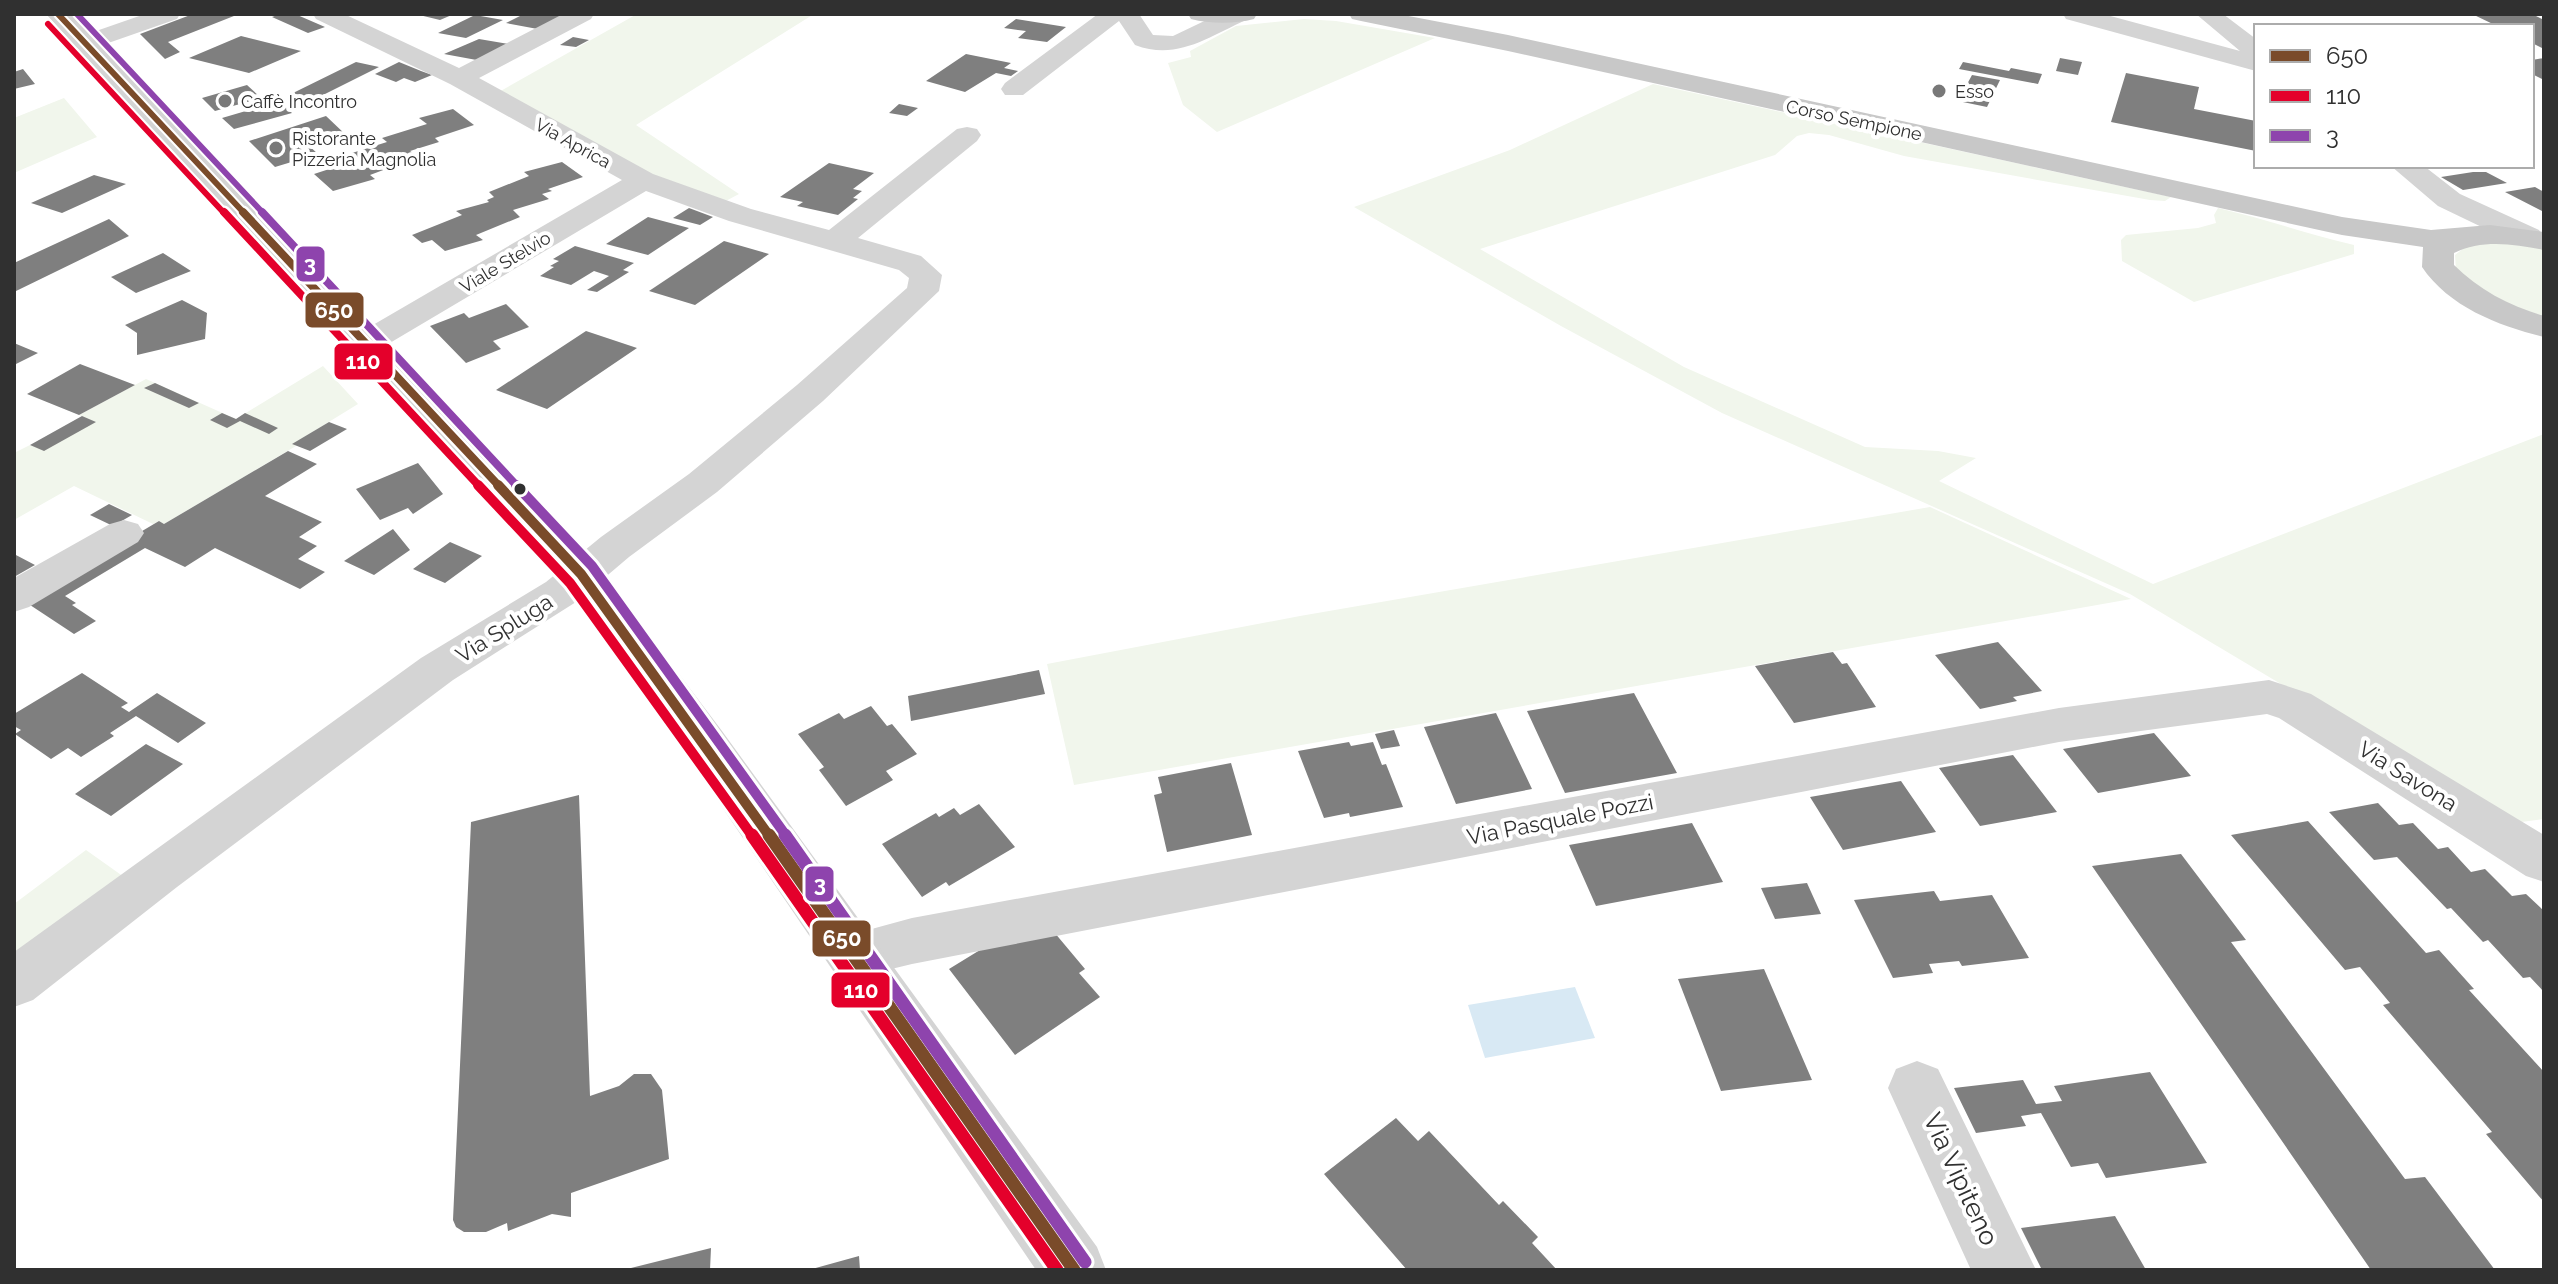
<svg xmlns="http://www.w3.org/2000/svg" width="2558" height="1284" font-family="Raleway,sans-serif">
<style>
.green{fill:#f1f6ec}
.water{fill:#d8e9f4}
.building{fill:#7f7f7f}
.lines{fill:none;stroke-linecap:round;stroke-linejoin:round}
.minor{fill:#d4d4d4;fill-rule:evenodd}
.tertiary{fill:#d4d4d4;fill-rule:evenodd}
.primary{fill:#c8c8c8;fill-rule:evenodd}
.bus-1-far3-casing{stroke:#fff;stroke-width:10}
.bus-1-far2-casing{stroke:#fff;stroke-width:13}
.bus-1-far1-casing{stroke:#fff;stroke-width:16}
.bus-1-casing{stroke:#fff;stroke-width:19}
.bus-2-far3-casing{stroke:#fff;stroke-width:10}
.bus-2-far2-casing{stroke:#fff;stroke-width:13}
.bus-2-far1-casing{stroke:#fff;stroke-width:16}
.bus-2-casing{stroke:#fff;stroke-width:19}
.bus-3-far3-casing{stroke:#fff;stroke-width:10}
.bus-3-far2-casing{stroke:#fff;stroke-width:13}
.bus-3-far1-casing{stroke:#fff;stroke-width:16}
.bus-3-casing{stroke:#fff;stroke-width:19}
.bus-1-far3{stroke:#7a4b2a;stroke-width:6}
.bus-1-far2{stroke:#7a4b2a;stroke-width:8}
.bus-1-far1{stroke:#7a4b2a;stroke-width:10}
.bus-1{stroke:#7a4b2a;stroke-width:13}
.bus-2-far3{stroke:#e4002b;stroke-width:6}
.bus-2-far2{stroke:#e4002b;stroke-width:8}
.bus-2-far1{stroke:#e4002b;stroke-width:10}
.bus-2{stroke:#e4002b;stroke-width:13}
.bus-3-far3{stroke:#8e44ad;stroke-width:6}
.bus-3-far2{stroke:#8e44ad;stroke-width:8}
.bus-3-far1{stroke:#8e44ad;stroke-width:10}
.bus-3{stroke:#8e44ad;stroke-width:13}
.poi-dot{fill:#787878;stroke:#fff;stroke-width:3}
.bus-dot{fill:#303030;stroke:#fff;stroke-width:3}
.labels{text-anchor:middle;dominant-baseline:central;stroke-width:8;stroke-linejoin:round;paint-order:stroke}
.far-poi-label{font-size:18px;fill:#303030;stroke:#fff;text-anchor:start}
.far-street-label{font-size:18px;fill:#303030;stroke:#fff}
.street-label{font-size:22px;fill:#303030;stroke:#fff}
.near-street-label{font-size:26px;fill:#303030;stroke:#fff}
.line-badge{stroke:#fff;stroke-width:3}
.badge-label{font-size:22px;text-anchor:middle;font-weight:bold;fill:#fff}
</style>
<rect width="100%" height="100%" fill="#fff"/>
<!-- green -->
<path class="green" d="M 637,14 L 814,14 L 636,125 L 739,194 L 722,203 L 645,174 L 497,93 Z
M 1304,19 L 1336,21 L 1435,38 L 1217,132 L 1183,105 L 1168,63 L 1191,57 L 1190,51 L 1236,26 Z
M 1653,84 L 2171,197 L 2165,201 L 2150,200 L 1904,156 L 1829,135 L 1809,133 L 1797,136 L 1775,155 L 1480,249 L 1684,367 L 1865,447 L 1938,451 L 1976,458 L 1939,481 L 2153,584 L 2544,434 L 2544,819 L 2514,823 L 2130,594 L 1722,413 L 1561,326 L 1354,207 L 1510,150 Z
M 64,98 L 97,137 L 14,173 L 14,118 Z
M 2218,208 C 2265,219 2308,234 2354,245 L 2354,254 L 2194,302 L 2122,261 L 2121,240 L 2126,235 L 2198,228 L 2216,223 L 2214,215 Z
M 2493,241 L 2544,246 L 2544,319 L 2501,304 L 2456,270 L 2455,255 L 2468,245 Z
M 323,366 L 358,404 L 293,444 L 296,446 L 164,524 L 159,521 L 153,524 L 74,486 L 14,520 L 14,453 L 30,445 L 45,450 L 95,422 L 79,415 L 146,379 L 236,419 Z
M 1930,507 L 2131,599 L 1074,785 L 1047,664 L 1300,616 Z
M 86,850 L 141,889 L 14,983 L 14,904 Z"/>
<!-- water -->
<path class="water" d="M 1575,987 L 1595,1038 L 1485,1058 L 1468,1005 Z"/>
<!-- building -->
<path class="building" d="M 193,14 L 239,14 L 168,42 L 180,52 L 165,59 L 140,34 Z
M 280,14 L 295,14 L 325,27 L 308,33 L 272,17 Z
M 415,14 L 454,14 L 440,20 Z
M 524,14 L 573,14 L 543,30 L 506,23 Z
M 2472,14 L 2532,14 L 2544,20 L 2544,49 L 2532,43 L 2532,26 L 2497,26 Z
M 475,15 L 503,20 L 466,38 L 438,33 Z
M 1016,19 L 1066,27 L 1047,42 L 1018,38 L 1026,31 L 1004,28 Z
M 241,36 L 301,51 L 249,73 L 189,58 Z
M 573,37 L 589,40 L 576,47 L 560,45 Z
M 479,39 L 514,45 L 482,61 L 444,54 Z
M 966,54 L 1011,63 L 1004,68 L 1018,71 L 1011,76 L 996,73 L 965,92 L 926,81 Z
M 2060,58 L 2082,62 L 2078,75 L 2056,71 Z
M 2544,58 L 2544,80 L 2532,74 L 2532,60 Z
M 356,62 L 379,67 L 311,101 L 289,95 Z
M 399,62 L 421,71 L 432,75 L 415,82 L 404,78 L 396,82 L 375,74 Z
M 1963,62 L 2009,71 L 2011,68 L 2042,74 L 2038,84 L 1959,69 Z
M 23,69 L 35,84 L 14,89 L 14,72 Z
M 2126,73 L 2199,87 L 2194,109 L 2256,121 L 2256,151 L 2111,122 Z
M 1972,75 L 2000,80 L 1987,107 L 1958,101 Z
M 247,85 L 261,98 L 215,111 L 202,98 Z
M 280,101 L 292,113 L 234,129 L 222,118 Z
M 899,104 L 918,108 L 907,116 L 889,113 Z
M 453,109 L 474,125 L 435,138 L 439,142 L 410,151 L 413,153 L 405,155 L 410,160 L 370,175 L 375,179 L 333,191 L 314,174 L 360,159 L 352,153 L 387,142 L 382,138 L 427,124 L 419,118 Z
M 326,116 L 346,135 L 307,144 L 318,154 L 275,167 L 249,141 Z
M 562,162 L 583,177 L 548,189 L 552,191 L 542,194 L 549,199 L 513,210 L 520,217 L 476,235 L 483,240 L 445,251 L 432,240 L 422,243 L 412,235 L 462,215 L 456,211 L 489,202 L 487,200 L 494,197 L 489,192 L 529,176 L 524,172 Z
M 829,163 L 874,173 L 853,189 L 862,191 L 853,198 L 858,199 L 838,215 L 797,206 L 803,202 L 780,197 Z
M 2473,172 L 2486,172 L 2507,183 L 2463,190 L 2441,177 Z
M 94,175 L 126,184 L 62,213 L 31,203 Z
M 2535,187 L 2544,192 L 2544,212 L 2505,192 Z
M 689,208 L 713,217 L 700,225 L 673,218 Z
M 648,217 L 689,228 L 648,255 L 606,244 Z
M 109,219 L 129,236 L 14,292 L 14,263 Z
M 724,241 L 769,254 L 695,305 L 649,291 Z
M 575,246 L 634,263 L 623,270 L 629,272 L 597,292 L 587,290 L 609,276 L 594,271 L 571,285 L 540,276 L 554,267 L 550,266 L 559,261 L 553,259 Z
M 163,253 L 191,271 L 136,293 L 111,277 Z
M 182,300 L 207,313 L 205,339 L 137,355 L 137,333 L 125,325 Z
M 506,304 L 529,327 L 493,341 L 501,349 L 466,363 L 430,326 L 464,313 L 469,318 Z
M 586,331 L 637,348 L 547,409 L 496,390 Z
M 14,343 L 38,353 L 14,365 Z
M 80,364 L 135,385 L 79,415 L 27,394 Z
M 155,383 L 199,403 L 189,408 L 144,388 Z
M 222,413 L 236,419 L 245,413 L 278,428 L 269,434 L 240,421 L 227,428 L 210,420 Z
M 82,416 L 96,422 L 44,451 L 30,445 Z
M 329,422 L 347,429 L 310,451 L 292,444 Z
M 288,451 L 317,464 L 265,496 L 322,522 L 299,537 L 317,546 L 298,559 L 325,572 L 300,589 L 215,548 L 185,567 L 145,548 L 65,596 L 76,603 L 72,605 L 96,621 L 74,634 L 24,601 L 159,521 L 164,524 Z
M 418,463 L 443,494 L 413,514 L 408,508 L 380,520 L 356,489 Z
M 109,504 L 132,515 L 113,526 L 90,515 Z
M 393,529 L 410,550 L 374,575 L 344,561 Z
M 450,542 L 482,556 L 445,583 L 413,569 Z
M 14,554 L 35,565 L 14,577 Z
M 1998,642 L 2042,691 L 2013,697 L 2017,701 L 1980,709 L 1935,655 Z
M 1833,652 L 1842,664 L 1847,663 L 1876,707 L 1794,723 L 1755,666 Z
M 1039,670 L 1045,694 L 911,721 L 908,696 Z
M 82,673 L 128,703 L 121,707 L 129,712 L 157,693 L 206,723 L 178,743 L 136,716 L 110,733 L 114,736 L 81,757 L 68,748 L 51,759 L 15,734 L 21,730 L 14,726 L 14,714 Z
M 1634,693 L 1677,773 L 1565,793 L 1527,711 Z
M 871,706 L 887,726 L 892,724 L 917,754 L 886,771 L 893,780 L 846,806 L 819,770 L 824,767 L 798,734 L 839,713 L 844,719 Z
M 1496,713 L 1532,789 L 1456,804 L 1424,727 Z
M 1394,730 L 1400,746 L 1381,749 L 1375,734 Z
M 2154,733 L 2191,776 L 2098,793 L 2063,749 Z
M 1349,742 L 1351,746 L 1373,742 L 1382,765 L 1386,764 L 1403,807 L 1350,817 L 1349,813 L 1324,818 L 1298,751 Z
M 146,744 L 183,764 L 111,816 L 75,794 Z
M 2013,755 L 2057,812 L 1980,826 L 1939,768 Z
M 1231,763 L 1252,835 L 1167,852 L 1154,795 L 1162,793 L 1158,777 Z
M 1901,781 L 1936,832 L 1843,850 L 1810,797 Z
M 579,795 L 590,1096 L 619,1086 L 634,1074 L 651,1074 L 662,1090 L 669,1159 L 571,1193 L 571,1217 L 552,1214 L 508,1231 L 507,1223 L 486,1232 L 464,1232 L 456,1227 L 453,1220 L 471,822 Z
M 2378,803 L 2399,825 L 2413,823 L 2438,849 L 2448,847 L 2471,872 L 2485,869 L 2512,896 L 2526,894 L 2544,911 L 2544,992 L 2530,977 L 2523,978 L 2488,940 L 2483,942 L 2451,908 L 2447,909 L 2397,857 L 2374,860 L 2329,812 Z
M 979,804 L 1015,847 L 949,886 L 946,882 L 922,897 L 882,844 L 936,813 L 939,817 L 954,808 L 960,815 Z
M 2308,821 L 2426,953 L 2439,950 L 2474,989 L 2469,990 L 2544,1072 L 2544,1202 L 2486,1134 L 2492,1132 L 2383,1005 L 2390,1003 L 2360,967 L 2345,970 L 2231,835 Z
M 1692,823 L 1723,882 L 1596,906 L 1569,845 Z
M 2181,854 L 2246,940 L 2231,942 L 2405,1179 L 2425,1177 L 2495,1270 L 2371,1270 L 2092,866 Z
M 1807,883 L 1821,914 L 1775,919 L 1761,888 Z
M 1934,891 L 1940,901 L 1992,895 L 2029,958 L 1962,966 L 1959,961 L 1929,964 L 1933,973 L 1893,978 L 1854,900 Z
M 1054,932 L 1085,969 L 1079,973 L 1100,997 L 1015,1055 L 949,969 L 993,942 Z
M 1764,969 L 1812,1080 L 1721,1091 L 1678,979 Z
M 2150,1072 L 2207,1163 L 2106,1178 L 2098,1163 L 2071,1167 L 2041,1113 L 2021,1116 L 2026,1126 L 1976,1133 L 1954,1088 L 2023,1080 L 2036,1104 L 2062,1101 L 2054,1086 Z
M 1396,1118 L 1418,1141 L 1429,1131 L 1499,1205 L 1503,1201 L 1538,1237 L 1532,1243 L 1557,1270 L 1407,1270 L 1324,1174 Z
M 2115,1216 L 2146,1270 L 2042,1270 L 2021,1228 Z
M 711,1248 L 710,1270 L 627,1270 L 627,1269 Z
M 859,1256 L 860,1270 L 813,1270 L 812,1269 Z"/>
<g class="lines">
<!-- minor -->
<path class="minor" d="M 145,14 L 180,14 L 177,19 L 94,48 L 76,48 L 72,43 L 76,38 Z
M 313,14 L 344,14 L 459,68 L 563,14 L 594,14 L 591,19 L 479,78 L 653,174 L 751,209 L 829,230 L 957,129 L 967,127 L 977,129 L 981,135 L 977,141 L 858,238 L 921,256 L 942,275 L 939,291 L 823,401 L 717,492 L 629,557 L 576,602 L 453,680 L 177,887 L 33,1000 L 14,1007 L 14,952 L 421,658 L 546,582 L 601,537 L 689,474 L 797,385 L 907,288 L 909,278 L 899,270 L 729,221 L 646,191 L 378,350 L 366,353 L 354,350 L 349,343 L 354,336 L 622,180 L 450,84 L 316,19 Z
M 1098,14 L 1139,14 L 1153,35 L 1173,36 L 1219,14 L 1249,15 L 1246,20 C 1208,37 1177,61 1135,45 L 1119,21 L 1023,95 L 1005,95 L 1001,89 L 1005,83 Z
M 2063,14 L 2103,14 L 2240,51 L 2196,14 L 2223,14 L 2256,39 L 2256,71 L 2066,19 Z
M 2391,166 L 2424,166 L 2460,194 L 2539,230 L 2544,237 L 2539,244 L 2528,246 L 2517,244 L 2438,206 Z
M 124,520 L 138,524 L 144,533 L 138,542 L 29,607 L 14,612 L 14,578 L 110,524 Z
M 2269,680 L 2311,694 L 2544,835 L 2544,882 L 2526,876 L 2279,718 L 2267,714 L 2059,742 L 912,964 L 854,978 L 835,971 L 827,955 L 835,939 L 912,918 L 2059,708 Z
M 1917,1061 L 1938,1069 L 2036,1270 L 1971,1270 L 1888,1088 L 1896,1069 Z"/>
<!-- tertiary -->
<path class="tertiary" d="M 46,14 L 71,14 L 596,564 L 722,731 L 1097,1247 L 1106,1270 L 1036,1270 L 688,757 L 566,584 Z"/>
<!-- primary -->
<path class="primary" d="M 1188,14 L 1257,14 L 1254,19 C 1235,24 1210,24 1191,19 Z
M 1349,14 L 1398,14 L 1508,35 L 2342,217 L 2431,230 L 2490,225 L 2544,232 L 2544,250 C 2514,244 2482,239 2454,253 L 2454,265 C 2479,290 2510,306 2544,316 L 2544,337 C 2499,326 2449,307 2422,267 L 2423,247 L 2342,235 L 1508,51 L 1361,21 L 1352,19 Z"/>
<defs>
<path id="bus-1-far3" d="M 58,14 L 245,214"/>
<path id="bus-1-far2" d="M 243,212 L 500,487"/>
<path id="bus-1-far1" d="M 498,485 L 581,574 L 770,837"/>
<path id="bus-1" d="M 769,835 L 1074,1270"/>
<path id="bus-2-far3" d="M 48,24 L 225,214"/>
<path id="bus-2-far2" d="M 224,212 L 480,487"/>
<path id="bus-2-far1" d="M 478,485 L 570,583 L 753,837"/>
<path id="bus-2" d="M 752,835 L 1057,1270"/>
<path id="bus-3-far3" d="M 77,14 L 264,214"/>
<path id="bus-3-far2" d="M 262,212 L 518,487"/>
<path id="bus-3-far1" d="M 516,485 L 592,566 L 787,837"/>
<path id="bus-3" d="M 785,835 L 1085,1262"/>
</defs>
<!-- bus-1-far3 casing -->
<use href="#bus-1-far3" class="bus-1-far3-casing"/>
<!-- bus-1-far2 casing -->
<use href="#bus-1-far2" class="bus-1-far2-casing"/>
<!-- bus-1-far1 casing -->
<use href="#bus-1-far1" class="bus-1-far1-casing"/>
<!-- bus-1 casing -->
<use href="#bus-1" class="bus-1-casing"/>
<!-- bus-2-far3 casing -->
<use href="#bus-2-far3" class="bus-2-far3-casing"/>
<!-- bus-2-far2 casing -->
<use href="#bus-2-far2" class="bus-2-far2-casing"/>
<!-- bus-2-far1 casing -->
<use href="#bus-2-far1" class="bus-2-far1-casing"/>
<!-- bus-2 casing -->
<use href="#bus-2" class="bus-2-casing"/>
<!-- bus-3-far3 casing -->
<use href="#bus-3-far3" class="bus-3-far3-casing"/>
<!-- bus-3-far2 casing -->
<use href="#bus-3-far2" class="bus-3-far2-casing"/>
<!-- bus-3-far1 casing -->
<use href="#bus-3-far1" class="bus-3-far1-casing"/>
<!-- bus-3 casing -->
<use href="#bus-3" class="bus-3-casing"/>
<!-- bus-1-far3 -->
<use href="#bus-1-far3" class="bus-1-far3"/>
<!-- bus-1-far2 -->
<use href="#bus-1-far2" class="bus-1-far2"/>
<!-- bus-1-far1 -->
<use href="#bus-1-far1" class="bus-1-far1"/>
<!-- bus-1 -->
<use href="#bus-1" class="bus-1"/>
<!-- bus-2-far3 -->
<use href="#bus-2-far3" class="bus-2-far3"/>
<!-- bus-2-far2 -->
<use href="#bus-2-far2" class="bus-2-far2"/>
<!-- bus-2-far1 -->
<use href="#bus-2-far1" class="bus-2-far1"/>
<!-- bus-2 -->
<use href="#bus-2" class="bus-2"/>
<!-- bus-3-far3 -->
<use href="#bus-3-far3" class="bus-3-far3"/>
<!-- bus-3-far2 -->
<use href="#bus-3-far2" class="bus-3-far2"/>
<!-- bus-3-far1 -->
<use href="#bus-3-far1" class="bus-3-far1"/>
<!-- bus-3 -->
<use href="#bus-3" class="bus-3"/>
</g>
<!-- markers -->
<g class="poi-dot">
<circle cx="1939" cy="91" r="8"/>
<circle cx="225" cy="101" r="8"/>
<circle cx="276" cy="148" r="8"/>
</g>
<circle class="bus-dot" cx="520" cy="489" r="7"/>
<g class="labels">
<!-- far-poi labels -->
<g class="far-poi-label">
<text x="1955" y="91">Esso</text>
<text x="241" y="101">Caffè Incontro</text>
<text x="292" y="138">Ristorante<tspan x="292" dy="21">Pizzeria Magnolia</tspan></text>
</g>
<!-- far-street labels -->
<g class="far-street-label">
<text transform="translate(1854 120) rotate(12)">Corso Sempione</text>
<text transform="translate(573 143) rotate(29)">Via Aprica</text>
<text transform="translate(505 262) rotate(-31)">Viale Stelvio</text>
</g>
<!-- street labels -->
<g class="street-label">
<text transform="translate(504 628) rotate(-32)">Via Spluga</text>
<text transform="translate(2408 776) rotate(32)">Via Savona</text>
<text transform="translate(1560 819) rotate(-11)">Via Pasquale Pozzi</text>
</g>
<!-- near-street labels -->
<g class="near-street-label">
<text transform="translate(1961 1179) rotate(65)">Via Vipiteno</text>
</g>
</g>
<g class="line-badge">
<rect x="295" y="245" width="31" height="38" rx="8" fill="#8e44ad"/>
<rect x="304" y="291" width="61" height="38" rx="8" fill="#7a4b2a"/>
<rect x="333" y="342" width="61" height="39" rx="8" fill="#e4002b"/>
<rect x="804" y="865" width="31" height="38" rx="8" fill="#8e44ad"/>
<rect x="811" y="919" width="61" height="39" rx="8" fill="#7a4b2a"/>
<rect x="830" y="971" width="61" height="38" rx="8" fill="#e4002b"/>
</g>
<g class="badge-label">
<text x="310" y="272">3</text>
<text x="334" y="318">650</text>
<text x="363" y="369">110</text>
<text x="820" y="892">3</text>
<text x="842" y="946">650</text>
<text x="861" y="998">110</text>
</g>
<!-- border -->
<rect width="2558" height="1284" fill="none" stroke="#303030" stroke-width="32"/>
<!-- legend -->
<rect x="2254" y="24" width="280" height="144" fill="#ffffff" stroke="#acacac" stroke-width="2"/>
<rect x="2270" y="50" width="40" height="12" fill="#7a4b2a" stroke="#acacac" stroke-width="2"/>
<text x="2326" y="64" font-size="24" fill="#303030">650</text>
<rect x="2270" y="90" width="40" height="12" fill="#e4002b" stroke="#acacac" stroke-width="2"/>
<text x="2326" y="104" font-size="24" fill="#303030">110</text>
<rect x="2270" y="130" width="40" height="12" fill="#8e44ad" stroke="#acacac" stroke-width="2"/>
<text x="2326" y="144" font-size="24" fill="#303030">3</text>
</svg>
